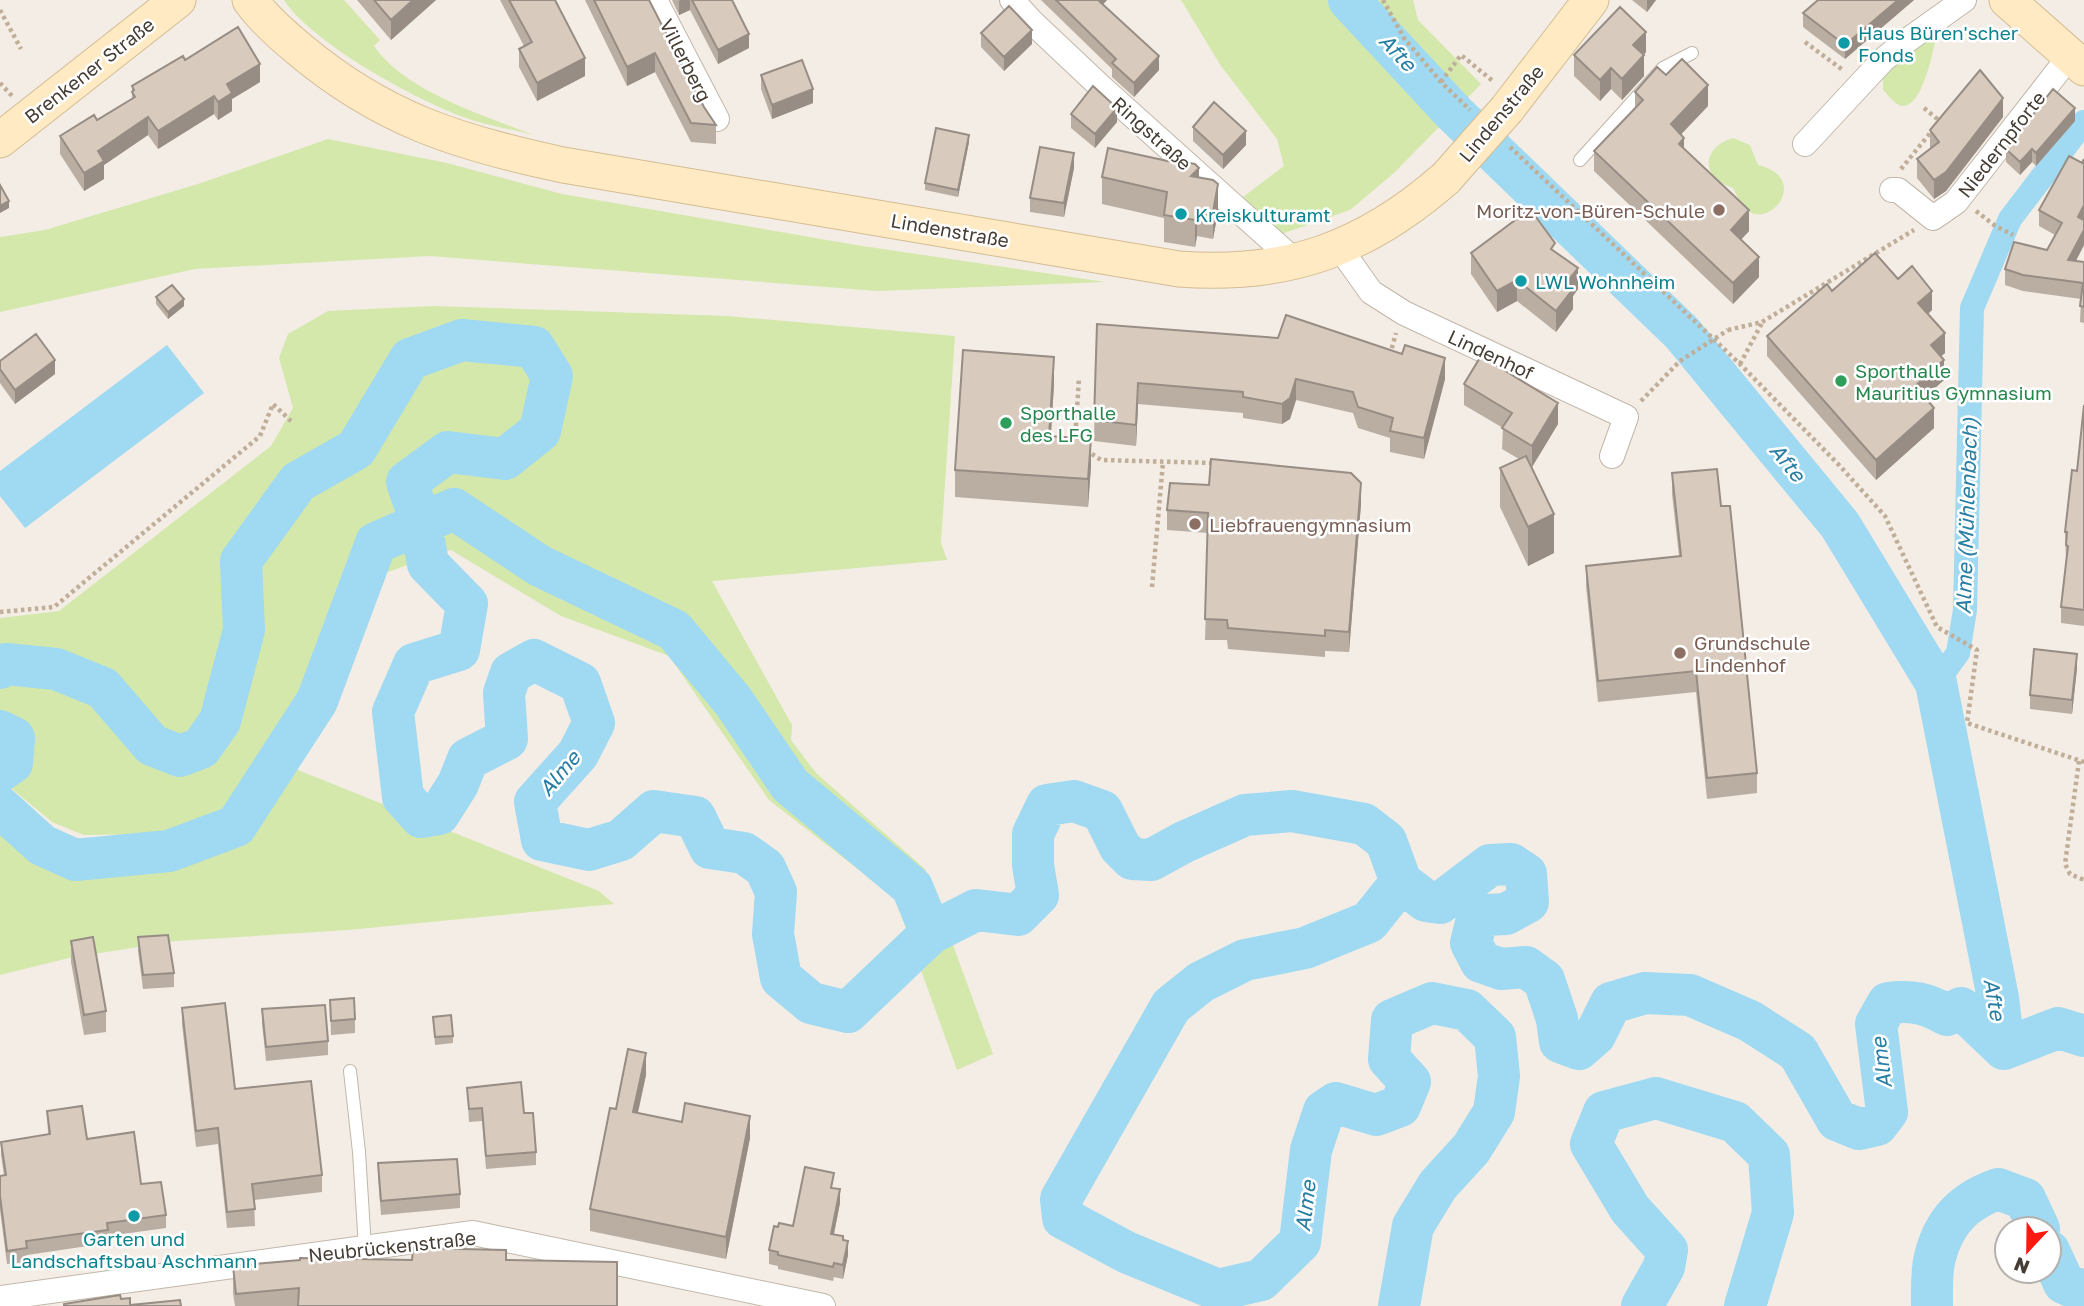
<svg xmlns="http://www.w3.org/2000/svg" width="2084" height="1306" font-family="'Golos Text',sans-serif">
<style>
.green{fill:#d4e8ac}
.water{fill:#9fd9f2}
.lines{fill:none;stroke-linecap:round;stroke-linejoin:round}
.canal{stroke:#9fd9f2;stroke-width:24}
.river{stroke:#9fd9f2;stroke-width:42}
.lane-casing{stroke:#c1b7aa;stroke-width:14}
.street-casing{stroke:#c1b7aa;stroke-width:26}
.secondary-casing{stroke:#d4bc93;stroke-width:37}
.path{stroke:#c1ae98;stroke-width:4.5;stroke-dasharray:3.5 3.5;stroke-linecap:butt}
.lane{stroke:#fff;stroke-width:12}
.street{stroke:#fff;stroke-width:24}
.secondary{stroke:#ffeac3;stroke-width:35}
.secondary-bridge-casing{stroke:#d4bc93;stroke-width:37;stroke-linecap:butt}
.path-bridge{stroke:#c1ae98;stroke-width:4.5;stroke-dasharray:3.5 3.5;stroke-linecap:butt}
.secondary-bridge{stroke:#ffeac3;stroke-width:35}
.wall{fill:#baaea3}
.shaded-wall{fill:#978d84}
.building{fill:#d8cabd;stroke:#978d84;stroke-width:2}
.culture-dot{fill:#0f9aa8;stroke:#fff;stroke-width:2.5}
.education-dot{fill:#8d6e63;stroke:#fff;stroke-width:2.5}
.leisure-dot{fill:#2e9e5b;stroke:#fff;stroke-width:2.5}
.labels{text-anchor:middle;dominant-baseline:central;stroke-width:5;stroke-linejoin:round;paint-order:stroke}
.culture-label{font-size:19px;fill:#0d838f;stroke:#fff;text-anchor:start}
.street-label{font-size:19px;fill:#453d34;stroke:#fff}
.education-label{font-size:19px;fill:#785e54;stroke:#fff;text-anchor:start}
.leisure-label{font-size:19px;fill:#27864d;stroke:#fff;text-anchor:start}
.water-label{font-size:21px;font-style:italic;fill:#287ea3;stroke:#fff}
</style>
<rect width="100%" height="100%" fill="#f3ede5"/>
<!-- green -->
<path class="green" d="M 284,0 L 344,0 L 380,40 L 374,46 C 406,92 483,115 534,135 C 512,129 488,126 466,118 C 416,100 313,44 284,0 Z
M 1181,0 L 1413,0 L 1418,20 L 1481,84 L 1394,173 L 1350,210 L 1273,237 L 1243,197 L 1284,166 L 1277,139 L 1221,66 Z
M 1931,38 L 1935,42 C 1932,56 1920,114 1899,105 C 1893,102 1887,94 1883,90 L 1883,71 Z
M 1733,138 L 1750,145 L 1758,165 C 1815,179 1764,238 1741,204 C 1738,199 1736,193 1733,188 C 1701,178 1700,148 1733,138 Z
M 328,139 L 447,163 L 562,194 L 856,245 L 1105,282 L 878,291 L 429,256 L 195,269 L 0,312 L 0,237 L 45,230 L 201,183 Z
M 433,306 L 727,316 L 955,336 L 941,543 L 947,560 L 712,581 L 792,725 L 791,740 L 816,773 L 925,869 L 993,1054 L 957,1070 L 895,898 L 769,800 L 669,656 L 561,616 L 451,550 L 379,575 L 329,707 L 293,768 L 599,891 L 614,904 L 348,930 L 176,941 L 69,958 L 0,975 L 0,830 L 35,859 L 70,878 L 177,865 L 245,834 L 293,769 L 261,751 L 228,808 L 161,834 L 84,835 L 52,822 L 0,779 L 0,618 L 59,611 L 271,446 L 293,408 L 279,358 L 288,334 L 328,311 Z"/>
<!-- water -->
<path class="water" d="M 167,345 L 204,393 L 25,528 L 0,496 L 0,471 Z"/>
<g class="lines">
<!-- canal -->
<path class="canal" d="M 1936,683 L 1958,653 L 1965,610 L 1972,308 L 2010,219 L 2084,122"/>
<!-- river -->
<path class="river" d="M 1349,0 L 1453,112 L 1682,333 L 1840,525 L 1936,683 L 1998,998 L 2004,1049
M 0,668 L 6,664 L 56,669 L 103,688 L 152,745 L 180,756 L 201,748 L 220,721 L 244,630 L 241,561 L 298,482 L 356,449 L 410,359 L 462,340 L 534,347 L 552,376 L 540,431 L 505,459 L 448,452 L 407,482 L 421,523 L 428,564 L 467,604 L 459,650 L 414,664 L 393,712 L 403,797 L 421,817 L 439,814 L 458,784 L 468,759 L 507,739 L 504,693 L 511,673 L 534,660 L 580,683 L 594,723 L 578,754 L 535,802 L 542,840 L 589,850 L 621,840 L 654,811 L 695,817 L 710,848 L 744,853 L 765,868 L 776,892 L 773,934 L 781,978 L 811,1003 L 848,1012 L 931,933 L 976,910 L 1018,915 L 1038,895 L 1033,865 L 1033,834 L 1047,805 L 1074,801 L 1102,811 L 1120,847 L 1132,859 L 1151,860 L 1184,842 L 1245,815 L 1292,811 L 1364,824 L 1386,841 L 1401,882 L 1426,901 L 1440,903 L 1490,865 L 1511,864 L 1526,874 L 1528,902 L 1506,914 L 1487,915 L 1476,923 L 1471,943 L 1481,962 L 1501,969 L 1526,967 L 1544,980 L 1557,1019 L 1560,1042 L 1579,1049 L 1595,1035 L 1611,1003 L 1645,993 L 1690,995 L 1750,1021 L 1798,1052 L 1837,1120 L 1859,1129 L 1877,1125 L 1887,1112 L 1876,1024 L 1888,1003 C 1912,1000 1926,1003 1947,1015 L 1961,1008 L 2004,1049
M 0,731 L 14,738 L 12,763 L 0,771
M 0,807 L 42,845 L 75,860 L 169,851 L 236,826 L 317,701 L 376,543 L 454,509 L 540,566 L 674,630 L 733,701 L 790,785 L 912,887 L 931,933
M 2004,1049 L 2058,1028 L 2084,1036
M 2049,1251 L 2064,1283 L 2084,1292
M 1399,1306 L 1413,1226 L 1438,1185 L 1471,1149 L 1494,1112 L 1499,1076 L 1495,1037 L 1467,1010 L 1432,1003 L 1392,1020 L 1389,1059 L 1410,1082 L 1400,1106 L 1376,1115 L 1336,1103 L 1324,1111 L 1311,1150 L 1300,1242 L 1261,1280 L 1218,1290 L 1126,1252 L 1063,1218 L 1061,1199 L 1171,1006 L 1201,982 L 1245,960 L 1305,948 L 1369,922 L 1401,882
M 1642,1306 L 1664,1267 L 1667,1250 L 1630,1209 L 1591,1144 L 1604,1112 L 1656,1098 L 1735,1122 L 1769,1155 L 1773,1213 L 1745,1306
M 1932,1306 C 1932,1291 1931,1272 1935,1257 C 1944,1221 1964,1201 1998,1189 L 2025,1199 L 2039,1229"/>
<defs>
<path id="lane" d="M 1580,160 L 1663,68 L 1692,53
M 350,1071 L 359,1152 L 365,1248"/>
<path id="street" d="M 655,0 L 717,119
M 1012,0 L 1032,22 L 1102,88 L 1295,261
M 1805,144 L 1883,60 L 1905,42 L 1964,0
M 1892,190 L 1898,190 L 1933,218 L 1956,202 L 2069,57
M 1339,247 L 1371,292 L 1404,313 L 1626,417 L 1612,456
M 0,1298 L 473,1233 L 823,1306"/>
<path id="secondary" d="M 250,0 C 263,18 282,35 299,49 C 382,119 459,143 563,165 L 1179,269 C 1287,277 1365,249 1446,178
M 2007,0 L 2084,68
M 1507,109 L 1591,0
M 0,140 L 178,0"/>
</defs>
<!-- lane casing -->
<use href="#lane" class="lane-casing"/>
<!-- street casing -->
<use href="#street" class="street-casing"/>
<!-- secondary casing -->
<use href="#secondary" class="secondary-casing"/>
<!-- path -->
<path class="path" d="M 1383,0 L 1404,38 L 1441,82 L 1470,110
M 0,10 L 21,49
M 1805,42 L 1844,71
M 1441,82 L 1461,55 L 1494,82
M 0,83 L 13,97
M 1924,108 L 1941,122
M 1510,147 L 1740,364 L 1839,465 L 1885,516 L 1937,627 L 1977,650 L 1967,723 L 2084,762
M 1901,169 L 1931,132
M 1976,211 L 1994,225 L 2013,235
M 1728,330 L 1762,322 L 1914,230
M 1390,355 L 1396,333
M 1740,364 L 1762,323
M 1641,401 L 1680,361
M 1075,440 L 1079,378
M 1086,450 L 1101,460 L 1214,463
M 1152,587 L 1163,462
M 0,612 L 54,607 L 260,436 L 273,404 L 291,421
M 2079,761 L 2065,864 L 2070,874 L 2084,880"/>
<!-- lane -->
<use href="#lane" class="lane"/>
<!-- street -->
<use href="#street" class="street"/>
<!-- secondary -->
<use href="#secondary" class="secondary"/>
<defs>
<path id="secondary-bridge" d="M 1446,178 L 1507,109"/>
</defs>
<!-- secondary-bridge casing -->
<use href="#secondary-bridge" class="secondary-bridge-casing"/>
<!-- path-bridge -->
<path class="path-bridge" d="M 1680,361 L 1728,330"/>
<!-- secondary-bridge -->
<use href="#secondary-bridge" class="secondary-bridge"/>
</g>
<!-- wall -->
<path class="wall" d="M 357,0 L 436,0 L 391,40 Z
M 500,0 L 555,0 L 585,76 L 537,101 L 519,67 L 519,49 L 524,46 Z
M 585,0 L 649,0 L 704,107 L 716,125 L 716,144 L 691,142 L 655,72 L 627,86 Z
M 672,0 L 732,0 L 749,48 L 718,64 L 690,10 L 679,15 Z
M 1041,0 L 1107,0 L 1103,4 L 1159,70 L 1134,97 L 1112,77 L 1112,69 Z
M 1632,0 L 1656,0 L 1647,12 Z
M 1914,0 L 1845,59 L 1803,27 L 1803,13 Z
M 981,33 L 1032,44 L 1004,71 L 981,47 Z
M 1646,52 L 1644,55 L 1644,76 L 1622,100 L 1611,89 L 1600,101 L 1574,76 L 1574,55 Z
M 185,60 L 260,82 L 232,99 L 232,111 L 218,120 L 214,114 L 158,149 L 148,135 L 104,165 L 104,179 L 84,191 L 60,154 L 60,136 L 97,120 L 132,99 L 132,86 Z
M 761,75 L 813,103 L 772,119 L 761,89 Z
M 1666,75 L 1708,106 L 1681,134 L 1684,149 L 1749,231 L 1741,240 L 1759,277 L 1733,304 L 1594,171 L 1594,151 L 1635,108 L 1635,92 Z
M 1071,114 L 1117,122 L 1095,148 L 1071,128 Z
M 2003,117 L 1946,191 L 1934,199 L 1917,178 L 1917,159 L 1930,149 L 1930,130 Z
M 2075,121 L 2036,166 L 2032,162 L 2020,175 L 2006,162 L 2006,149 Z
M 1193,127 L 1246,145 L 1223,169 L 1193,141 Z
M 969,142 L 958,197 L 925,190 L 925,183 Z
M 2084,159 L 2084,245 L 2076,261 L 2084,262 L 2084,323 L 2080,322 L 2081,299 L 2023,291 L 2005,285 L 2005,269 L 2047,250 L 2055,235 L 2039,226 L 2039,210 Z
M 1074,168 L 1064,217 L 1030,212 L 1030,198 Z
M 1102,177 L 1199,177 L 1218,212 L 1213,239 L 1197,236 L 1195,247 L 1164,242 L 1164,218 L 1102,204 Z
M 1555,252 L 1578,289 L 1573,296 L 1573,309 L 1556,332 L 1517,301 L 1497,312 L 1471,274 L 1471,253 Z
M 1898,279 L 1932,310 L 1928,314 L 1945,353 L 1941,356 L 1944,380 L 1925,397 L 1934,428 L 1876,480 L 1767,356 L 1767,336 L 1832,291 Z
M 156,297 L 184,306 L 168,319 L 156,304 Z
M 1097,324 L 1445,379 L 1424,459 L 1390,452 L 1390,438 L 1358,428 L 1353,413 L 1296,400 L 1290,419 L 1282,424 L 1243,418 L 1243,413 L 1138,404 L 1136,446 L 1094,441 Z
M 0,361 L 55,374 L 15,404 L 0,383 Z
M 1054,384 L 1051,436 L 1091,466 L 1088,507 L 955,497 L 955,470 Z
M 1464,384 L 1558,424 L 1532,467 L 1554,553 L 1528,566 L 1500,507 L 1500,468 L 1519,459 L 1502,449 L 1503,428 L 1464,405 Z
M 2084,405 L 2084,626 L 2061,623 L 2061,607 L 2066,561 L 2065,532 L 2077,471 Z
M 1672,473 L 1721,506 L 1757,773 L 1757,793 L 1707,799 L 1696,692 L 1598,702 L 1586,586 L 1586,566 L 1679,556 L 1672,494 Z
M 1361,504 L 1349,652 L 1325,651 L 1325,657 L 1228,649 L 1227,640 L 1205,640 L 1208,533 L 1167,530 L 1167,510 Z
M 2077,668 L 2072,714 L 2030,709 L 2030,695 Z
M 138,937 L 174,973 L 174,987 L 143,989 L 138,951 Z
M 71,941 L 106,1011 L 106,1032 L 84,1035 L 71,962 Z
M 330,1000 L 355,1019 L 355,1033 L 331,1035 Z
M 182,1008 L 235,1089 L 322,1175 L 322,1192 L 254,1200 L 255,1226 L 227,1228 L 218,1144 L 196,1147 L 182,1024 Z
M 262,1009 L 328,1041 L 328,1055 L 266,1061 L 262,1023 Z
M 433,1017 L 453,1036 L 453,1043 L 435,1045 Z
M 646,1075 L 638,1113 L 750,1138 L 726,1259 L 590,1231 L 590,1209 L 616,1109 Z
M 467,1088 L 536,1152 L 536,1165 L 486,1169 L 482,1121 L 469,1122 Z
M 47,1111 L 87,1139 L 141,1184 L 166,1215 L 166,1228 L 108,1236 L 108,1243 L 27,1255 L 27,1262 L 7,1264 L 0,1210 L 0,1176 L 4,1176 L 1,1155 L 1,1142 L 48,1134 Z
M 378,1163 L 460,1194 L 460,1208 L 381,1215 L 378,1177 Z
M 834,1188 L 840,1203 L 834,1234 L 843,1240 L 848,1255 L 843,1279 L 834,1277 L 833,1281 L 778,1269 L 778,1266 L 769,1264 L 769,1250 L 778,1227 L 793,1226 Z
M 506,1260 L 617,1306 L 235,1306 L 233,1293 L 233,1266 Z"/>
<!-- shaded-wall -->
<path class="shaded-wall" d="M 413,0 L 436,0 L 391,40 L 391,20 Z
M 681,0 L 690,0 L 690,10 L 679,15 L 679,1 Z
M 1096,0 L 1107,0 L 1096,12 Z
M 1647,0 L 1656,0 L 1647,12 Z
M 1898,0 L 1914,0 L 1845,59 L 1845,45 Z
M 1032,30 L 1032,44 L 1004,71 L 1004,57 Z
M 1646,32 L 1646,52 L 1633,66 L 1633,45 Z
M 749,34 L 749,48 L 718,64 L 718,50 Z
M 655,53 L 655,72 L 627,86 L 627,67 Z
M 1644,55 L 1644,76 L 1622,100 L 1622,79 Z
M 1159,56 L 1159,70 L 1134,97 L 1134,83 Z
M 585,58 L 585,76 L 537,101 L 537,83 Z
M 260,64 L 260,82 L 232,99 L 232,111 L 218,120 L 218,102 L 227,84 Z
M 1611,68 L 1611,89 L 1600,101 L 1600,80 Z
M 1708,85 L 1708,106 L 1671,145 L 1671,124 Z
M 813,89 L 813,103 L 772,119 L 772,105 Z
M 214,96 L 214,114 L 158,149 L 158,131 Z
M 2003,98 L 2003,117 L 1946,191 L 1934,199 L 1934,180 Z
M 1117,108 L 1117,122 L 1095,148 L 1095,134 Z
M 2075,108 L 2075,121 L 2036,166 L 2036,153 Z
M 148,117 L 148,135 L 104,165 L 104,179 L 84,191 L 84,173 L 98,151 Z
M 1246,131 L 1246,145 L 1223,169 L 1223,155 Z
M 969,135 L 969,142 L 958,197 L 958,190 Z
M 1684,138 L 1684,158 L 1679,144 Z
M 2032,149 L 2032,162 L 2020,175 L 2020,162 Z
M 1074,153 L 1074,168 L 1064,217 L 1064,203 Z
M 1199,168 L 1199,195 L 1191,176 Z
M 1218,184 L 1218,212 L 1213,239 L 1213,212 Z
M 9,201 L 9,208 L 0,213 L 0,206 Z
M 2084,205 L 2084,221 L 2078,217 Z
M 1197,209 L 1197,236 L 1195,247 L 1195,220 Z
M 1749,210 L 1749,231 L 1731,250 L 1731,230 Z
M 2084,230 L 2084,245 L 2068,276 L 2068,260 Z
M 1759,257 L 1759,277 L 1733,304 L 1733,283 Z
M 1578,268 L 1578,289 L 1573,296 L 1573,309 L 1556,332 L 1556,311 L 1566,283 Z
M 1517,280 L 1517,301 L 1497,312 L 1497,291 Z
M 1932,291 L 1932,310 L 1918,323 L 1918,303 Z
M 184,299 L 184,306 L 168,319 L 168,312 Z
M 1945,333 L 1945,353 L 1931,365 L 1931,345 Z
M 1054,357 L 1054,384 L 1049,463 L 1049,436 Z
M 1445,358 L 1445,379 L 1424,459 L 1424,438 Z
M 55,360 L 55,374 L 15,404 L 15,390 Z
M 1944,360 L 1944,380 L 1915,406 L 1915,386 Z
M 1296,379 L 1296,400 L 1290,419 L 1282,424 L 1282,404 Z
M 1138,383 L 1138,404 L 1136,446 L 1136,425 Z
M 1558,403 L 1558,424 L 1532,467 L 1532,446 Z
M 1934,408 L 1934,428 L 1876,480 L 1876,460 Z
M 1091,439 L 1091,466 L 1088,507 L 1088,479 Z
M 1361,483 L 1361,504 L 1349,652 L 1349,632 Z
M 1554,514 L 1554,553 L 1528,566 L 1528,527 Z
M 2077,654 L 2077,668 L 2072,714 L 2072,700 Z
M 646,1053 L 646,1075 L 633,1134 L 633,1112 Z
M 750,1116 L 750,1138 L 726,1259 L 726,1237 Z
M 840,1189 L 840,1203 L 831,1248 L 831,1234 Z
M 848,1241 L 848,1255 L 843,1279 L 843,1265 Z"/>
<!-- building -->
<path class="building" d="M 374,0 L 413,0 L 391,20 Z
M 509,0 L 555,0 L 585,58 L 537,83 L 519,49 L 532,42 Z
M 594,0 L 649,0 L 704,107 L 716,125 L 691,123 L 655,53 L 627,67 Z
M 692,0 L 732,0 L 749,34 L 718,50 Z
M 1056,0 L 1098,0 L 1159,56 L 1134,83 L 1112,63 L 1116,59 Z
M 1818,0 L 1898,0 L 1845,45 L 1803,13 Z
M 1009,6 L 1032,30 L 1004,57 L 981,33 Z
M 1620,7 L 1646,32 L 1633,45 L 1644,55 L 1622,79 L 1611,68 L 1600,80 L 1574,55 Z
M 238,27 L 260,64 L 227,84 L 232,93 L 218,102 L 214,96 L 158,131 L 148,117 L 98,151 L 104,161 L 84,173 L 60,136 L 94,115 L 97,120 L 135,97 L 132,92 L 134,90 L 132,86 L 183,56 L 185,60 Z
M 1682,59 L 1708,85 L 1671,124 L 1684,138 L 1679,144 L 1749,210 L 1731,230 L 1759,257 L 1733,283 L 1594,151 L 1643,100 L 1635,92 L 1657,67 L 1666,75 Z
M 802,60 L 813,89 L 772,105 L 761,75 Z
M 1980,70 L 2003,98 L 1946,172 L 1934,180 L 1917,159 L 1939,142 L 1930,130 Z
M 1093,86 L 1117,108 L 1095,134 L 1071,114 Z
M 2053,89 L 2075,108 L 2036,153 L 2032,149 L 2020,162 L 2006,149 Z
M 1214,102 L 1246,131 L 1223,155 L 1193,127 Z
M 936,128 L 969,135 L 958,190 L 925,183 Z
M 1040,147 L 1074,153 L 1064,203 L 1030,198 Z
M 1108,148 L 1172,162 L 1172,160 L 1195,164 L 1199,168 L 1191,176 L 1213,180 L 1218,184 L 1213,212 L 1197,209 L 1195,220 L 1164,215 L 1167,192 L 1102,177 Z
M 2069,156 L 2082,163 L 2084,159 L 2084,205 L 2078,217 L 2084,220 L 2084,230 L 2068,260 L 2084,262 L 2084,307 L 2080,306 L 2083,283 L 2023,275 L 2005,269 L 2014,242 L 2047,250 L 2062,223 L 2039,210 Z
M 0,185 L 9,201 L 0,206 Z
M 1530,209 L 1555,243 L 1551,249 L 1578,268 L 1566,283 L 1573,289 L 1556,311 L 1517,280 L 1497,291 L 1471,253 Z
M 1875,253 L 1898,279 L 1912,266 L 1932,291 L 1918,303 L 1945,333 L 1931,345 L 1944,360 L 1915,386 L 1934,408 L 1876,460 L 1767,336 L 1827,284 L 1832,291 Z
M 172,285 L 184,299 L 168,312 L 156,297 Z
M 1286,315 L 1402,354 L 1405,345 L 1445,358 L 1424,438 L 1390,431 L 1393,418 L 1358,407 L 1353,392 L 1296,379 L 1290,398 L 1282,404 L 1243,397 L 1243,392 L 1138,383 L 1136,425 L 1094,420 L 1097,324 L 1278,338 Z
M 36,334 L 55,360 L 15,390 L 0,369 L 0,361 Z
M 963,350 L 1054,357 L 1049,436 L 1091,439 L 1088,479 L 955,470 Z
M 1481,356 L 1558,403 L 1532,446 L 1502,428 L 1512,413 L 1464,384 Z
M 2084,405 L 2084,610 L 2061,607 L 2068,546 L 2066,545 L 2067,532 L 2065,532 L 2072,470 L 2077,471 Z
M 1526,456 L 1554,514 L 1528,527 L 1500,468 Z
M 1211,459 L 1351,473 L 1361,483 L 1349,632 L 1325,630 L 1325,636 L 1228,628 L 1227,620 L 1205,619 L 1208,513 L 1167,510 L 1170,483 L 1209,485 Z
M 1717,469 L 1721,506 L 1730,506 L 1757,773 L 1707,778 L 1696,671 L 1598,681 L 1586,566 L 1681,556 L 1672,473 Z
M 2034,649 L 2077,654 L 2072,700 L 2030,695 Z
M 168,935 L 174,973 L 143,975 L 138,937 Z
M 93,937 L 106,1011 L 84,1015 L 71,941 Z
M 354,998 L 355,1019 L 331,1021 L 330,1000 Z
M 225,1003 L 235,1089 L 311,1081 L 322,1175 L 252,1184 L 255,1209 L 227,1212 L 218,1128 L 196,1131 L 182,1008 Z
M 325,1005 L 328,1041 L 266,1047 L 262,1009 Z
M 451,1015 L 453,1036 L 435,1037 L 433,1017 Z
M 628,1049 L 646,1053 L 633,1112 L 682,1122 L 685,1103 L 750,1116 L 726,1237 L 590,1209 L 610,1108 L 616,1109 Z
M 521,1082 L 524,1113 L 533,1113 L 536,1152 L 486,1156 L 482,1108 L 469,1109 L 467,1088 Z
M 82,1106 L 87,1139 L 134,1132 L 141,1184 L 161,1182 L 166,1215 L 107,1223 L 108,1230 L 26,1241 L 27,1248 L 7,1251 L 0,1196 L 0,1176 L 6,1175 L 1,1142 L 50,1134 L 47,1111 Z
M 457,1159 L 460,1194 L 381,1201 L 378,1163 Z
M 805,1167 L 834,1173 L 831,1188 L 840,1189 L 831,1234 L 843,1236 L 843,1240 L 848,1241 L 843,1265 L 834,1263 L 833,1267 L 778,1255 L 778,1252 L 769,1250 L 774,1226 L 778,1227 L 779,1223 L 793,1226 Z
M 413,1248 L 506,1250 L 506,1260 L 617,1262 L 617,1306 L 298,1306 L 299,1288 L 236,1294 L 233,1266 L 300,1260 L 300,1258 L 412,1260 Z
M 120,1295 L 121,1299 L 130,1298 L 130,1305 L 180,1300 L 181,1306 L 64,1306 L 64,1304 Z"/>
<!-- markers -->
<g class="culture-dot">
<circle cx="1844" cy="43" r="7"/>
<circle cx="1181" cy="214" r="7"/>
<circle cx="1521" cy="281" r="7"/>
<circle cx="134" cy="1216" r="7"/>
</g>
<g class="education-dot">
<circle cx="1719" cy="210" r="7"/>
<circle cx="1195" cy="524" r="7"/>
<circle cx="1680" cy="653" r="7"/>
</g>
<g class="leisure-dot">
<circle cx="1841" cy="381" r="7"/>
<circle cx="1006" cy="423" r="7"/>
</g>
<g class="labels">
<!-- culture labels -->
<g class="culture-label">
<text x="1858" y="32">Haus Büren'scher<tspan x="1858" dy="22">Fonds</tspan></text>
<text x="1195" y="214">Kreiskulturamt</text>
<text x="1535" y="281">LWL Wohnheim</text>
<text x="134" y="1238" text-anchor="middle">Garten und<tspan x="134" dy="22">Landschaftsbau Aschmann</tspan></text>
</g>
<!-- street labels -->
<g class="street-label">
<text transform="translate(686 60) rotate(63)">Villerberg</text>
<text transform="translate(89 70) rotate(-38)">Brenkener Straße</text>
<text transform="translate(1501 113) rotate(-50)">Lindenstraße</text>
<text transform="translate(1152 133) rotate(42)">Ringstraße</text>
<text transform="translate(2001 144) rotate(-52)">Niedernpforte</text>
<text transform="translate(950 230) rotate(10)">Lindenstraße</text>
<text transform="translate(1491 354) rotate(25)">Lindenhof</text>
<text transform="translate(392 1246) rotate(-6)">Neubrückenstraße</text>
</g>
<!-- education labels -->
<g class="education-label">
<text x="1705" y="210" text-anchor="end">Moritz-von-Büren-Schule</text>
<text x="1209" y="524">Liebfrauengymnasium</text>
<text x="1694" y="642">Grundschule<tspan x="1694" dy="22">Lindenhof</tspan></text>
</g>
<!-- leisure labels -->
<g class="leisure-label">
<text x="1855" y="370">Sporthalle<tspan x="1855" dy="22">Mauritius Gymnasium</tspan></text>
<text x="1020" y="412">Sporthalle<tspan x="1020" dy="22">des LFG</tspan></text>
</g>
<!-- water labels -->
<g class="water-label">
<text transform="translate(1398 52) rotate(47)">Afte</text>
<text transform="translate(1788 462) rotate(51)">Afte</text>
<text transform="translate(1966 516) rotate(-88)">Alme (Mühlenbach)</text>
<text transform="translate(559 773) rotate(-50)">Alme</text>
<text transform="translate(1995 999) rotate(80)">Afte</text>
<text transform="translate(1881 1063) rotate(-97)">Alme</text>
<text transform="translate(1305 1206) rotate(-83)">Alme</text>
</g>
</g>
<!-- north arrow -->
<g transform="translate(2028 1250) rotate(202)"><circle r="33" fill="#ffffff" stroke="#b5b1ae" stroke-width="2"/>
<path d="M0-5L12 26L0 18L-12 26Z" fill="#ff1910"/>
<text y="-10" font-size="19" font-weight="bold" text-anchor="middle" fill="#453d34">N</text>
</g>
</svg>
